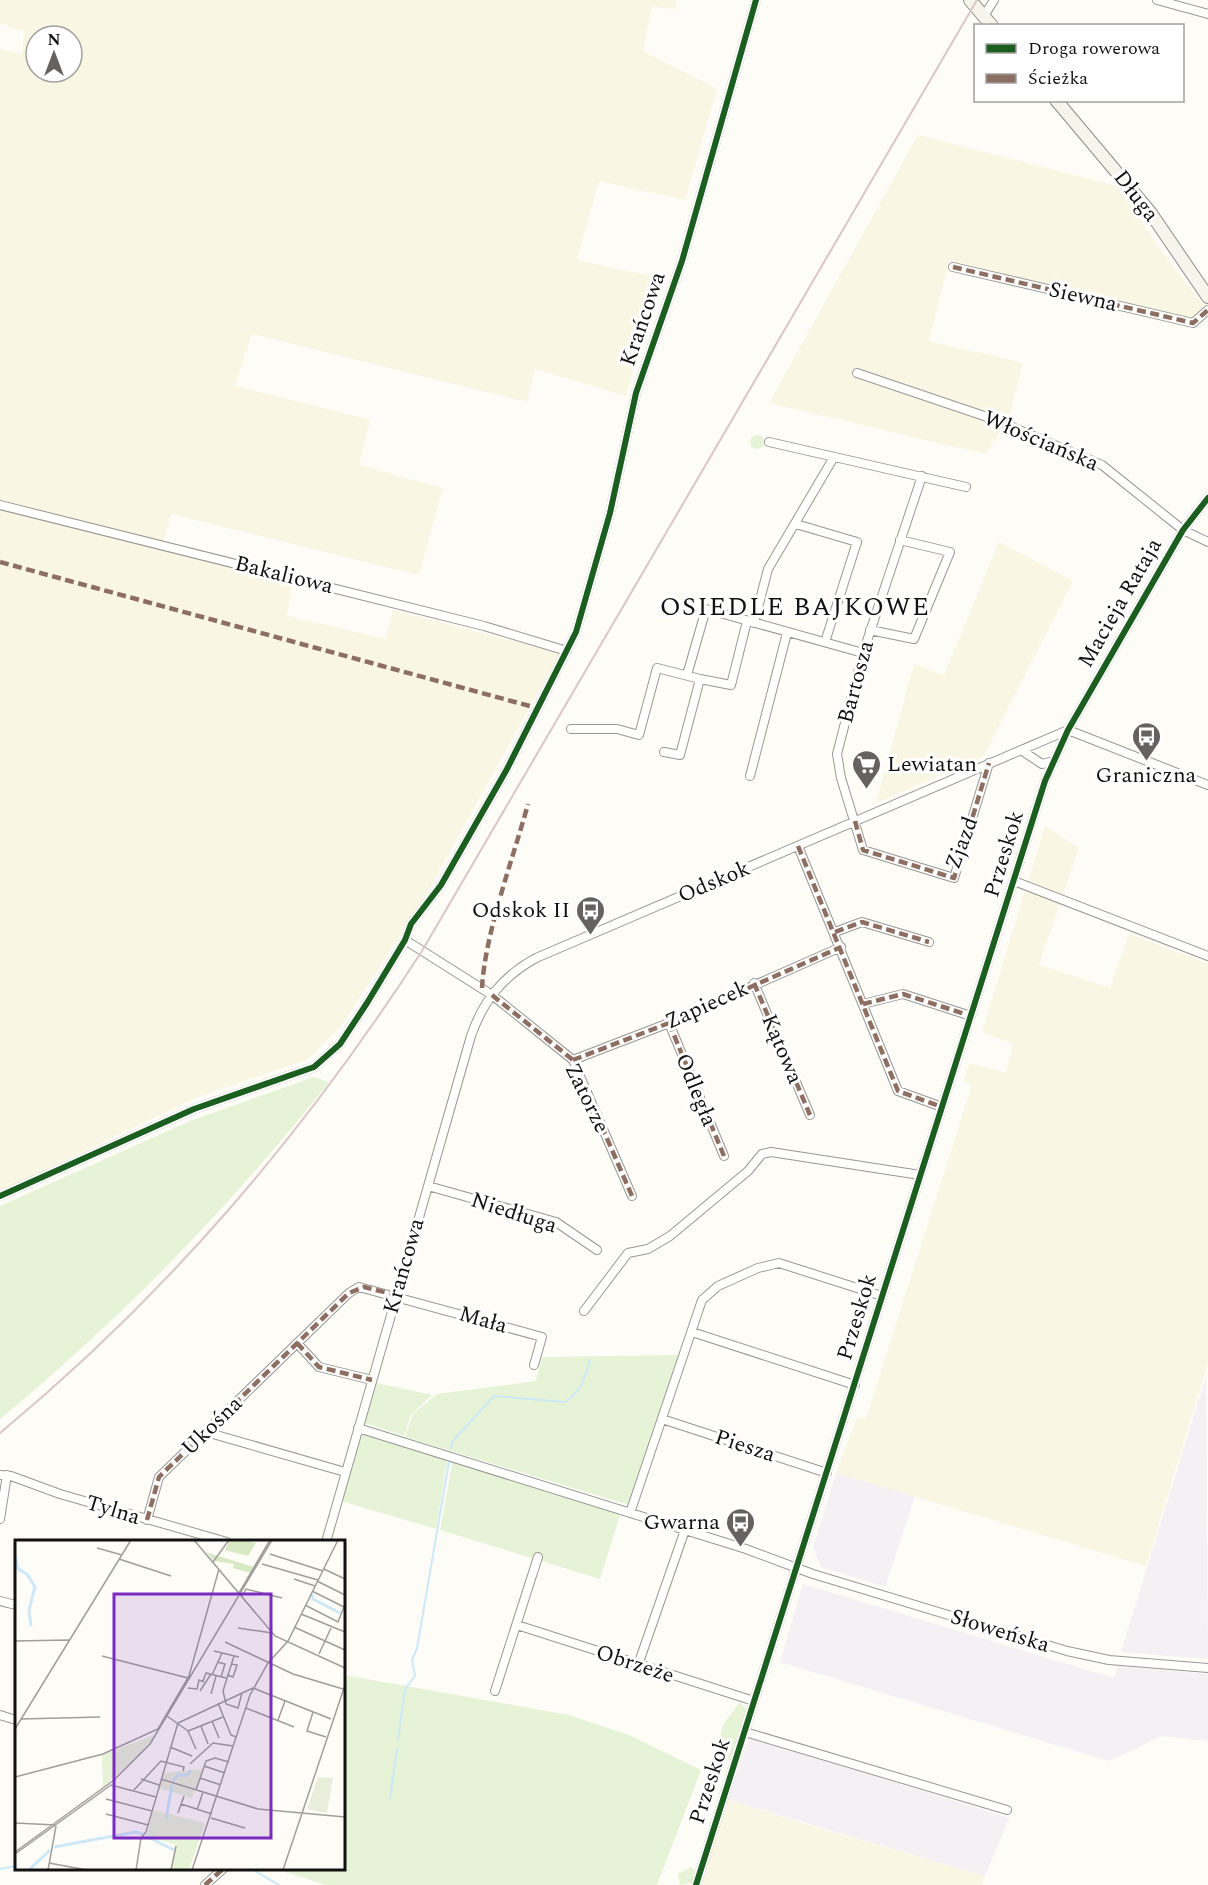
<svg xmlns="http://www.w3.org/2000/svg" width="1208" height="1885" font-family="Spectral,serif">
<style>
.industrial{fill:#f5f0f3}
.farmland{fill:#f9f7e4;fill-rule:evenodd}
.green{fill:#e7f3d7}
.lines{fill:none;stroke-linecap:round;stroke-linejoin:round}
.stream{stroke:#cde8f7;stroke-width:2}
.street-casing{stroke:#979795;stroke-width:10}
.secondary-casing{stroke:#8e8d8b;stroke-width:14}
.street{stroke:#fffffe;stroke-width:8}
.secondary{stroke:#f6f4eb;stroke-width:12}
.rail{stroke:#d9c6c7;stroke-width:2}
.quiet{stroke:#8d6e63;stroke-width:4.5;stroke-dasharray:9 4.5;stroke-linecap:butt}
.cycleway-casing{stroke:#fff;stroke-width:10}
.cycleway{stroke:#1b5e20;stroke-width:6}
.labels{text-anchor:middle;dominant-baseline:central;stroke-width:6;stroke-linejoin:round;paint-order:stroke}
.street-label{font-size:22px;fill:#111;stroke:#fff}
.poi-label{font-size:22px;fill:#111;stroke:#fff;text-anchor:end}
.quarter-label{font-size:26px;letter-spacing:1.5px;fill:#111;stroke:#fff}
.inset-river{fill:none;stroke:#cde8f7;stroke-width:3}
.inset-road{fill:none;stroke:#9f9e9b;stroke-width:1.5}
.view{fill:#7b2cbf;fill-opacity:0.15;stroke:#7b2cbf;stroke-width:3}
.inset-edge{fill:none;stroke:#111;stroke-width:3}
</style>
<rect width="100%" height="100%" fill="#fdfcf7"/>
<!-- industrial -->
<path class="industrial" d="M 1206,1376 L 1208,1659 L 1121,1652 Z
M 836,1473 L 915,1496 L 885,1587 L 821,1567 L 813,1548 Z
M 803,1584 L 1114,1678 L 1118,1666 L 1208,1674 L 1208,1741 L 1162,1736 L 1109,1761 L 780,1662 Z
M 750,1737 L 1009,1818 L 985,1876 L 728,1800 Z"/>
<!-- farmland -->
<path class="farmland" d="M 0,0 L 678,0 L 675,10 L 652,6 L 643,51 L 717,89 L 685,200 L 599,181 L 577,260 L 659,278 L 626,396 L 535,369 L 527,402 L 252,334 L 235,386 L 370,420 L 359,465 L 443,488 L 419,575 L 171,514 L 162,548 L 293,580 L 287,616 L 386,639 L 393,610 L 560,653 L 423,900 L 342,1025 L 307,1060 L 197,1097 L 0,1192 L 0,49 L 22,54 L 24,32 L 0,23 ZM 36,36 L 72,36 L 72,72 L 36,72 Z
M 918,135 L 1117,186 L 1166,257 L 1204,306 L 1190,320 L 949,261 L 929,341 L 1023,363 L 1008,421 L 985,454 L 769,403 Z
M 999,542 L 1073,581 L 983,757 L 876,803 L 914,664 L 944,675 Z
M 1045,826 L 1079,848 L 1039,965 L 1110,988 L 1129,934 L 1208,964 L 1208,1363 L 1146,1566 L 836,1473 L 857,1417 L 866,1419 L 972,1085 L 963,1081 L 970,1063 L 1006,1073 L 1013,1044 L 982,1032 Z
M 728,1800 L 808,1825 L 985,1876 L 982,1885 L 699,1885 Z"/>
<!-- green -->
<path class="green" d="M750 442a7 7 0 1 1 14 0a7 7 0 1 1-14 0Z
M 314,1077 L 329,1082 C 231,1206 122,1318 0,1419 L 0,1206 L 190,1121 Z
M 679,1355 L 629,1505 L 405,1437 L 413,1414 L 437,1394 L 536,1381 L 542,1357 Z
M 377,1383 L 432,1395 L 411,1415 L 404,1436 L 364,1423 Z
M 363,1431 L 448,1457 L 436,1529 L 341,1501 Z
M 453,1459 L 621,1512 L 600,1579 L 440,1530 Z
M 344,1675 L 569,1715 L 629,1735 L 701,1770 L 657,1885 L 326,1885 L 276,1869 L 344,1868 Z
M 740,1702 L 747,1709 L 730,1760 L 718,1758 L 715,1754 L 724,1723 Z
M 691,1867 L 695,1870 L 692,1883 L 680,1885 L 678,1874 Z"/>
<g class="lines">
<!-- stream -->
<path class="stream" d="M 451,1448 L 452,1442 L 494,1396 L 565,1402 C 580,1393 586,1376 590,1360
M 398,1740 L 405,1689 L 415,1676 L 412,1660 L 417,1648 L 449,1462
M 390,1798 L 397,1749
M 250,1868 L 279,1885
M 0,1869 L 16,1866"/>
<defs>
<path id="street" d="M 1157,0 L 1208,14
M 984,16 L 994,0
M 953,267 L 1193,323 L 1208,310
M 857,373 L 993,419 L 1102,465 L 1183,530 L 1208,542
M 769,442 L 966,487
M 922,476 L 863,653 L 837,754 L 841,778 L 863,850 L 954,878 L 989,763
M 0,505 L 484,626 L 567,651
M 796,524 L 857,542 L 825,642
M 754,623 L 768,569 L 834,457
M 870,630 L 914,639 L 950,552 L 900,540
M 687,675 L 706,609 L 863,653
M 571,729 L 617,729 L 639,735 L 657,668 L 700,679
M 1068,730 L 1208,785
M 1021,750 L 1042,764 L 1054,761
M 664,752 L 680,755 L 700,679 L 731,685 L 747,621
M 750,776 L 787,633
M 798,846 L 898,1091 L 942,1107
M 1014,881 L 1208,956
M 835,932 L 862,922 L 929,942
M 405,940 L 492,995 L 573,1060 L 632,1196
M 754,983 L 810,1115
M 863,1004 L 903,994 L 971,1016
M 669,1023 L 724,1156
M 573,1060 L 669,1023 L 841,947
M 428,1186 L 556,1222 L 597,1250
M 0,1196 L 194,1109 L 314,1067 L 340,1044 L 367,1003 L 405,940 L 411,924 L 441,885 L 507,769 L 576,632 L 610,513 L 636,393 L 682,261 L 756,0
M 584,1311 L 628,1253 L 648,1249 L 670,1236 L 748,1171 L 762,1154 L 771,1152 L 920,1175
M 692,1332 L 855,1385
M 297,1343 L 319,1367 L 372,1380
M 662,1419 L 827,1473
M 358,1428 L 746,1549 L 813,1574 L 1067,1651 L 1109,1660 L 1208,1668
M 206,1432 L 345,1472
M 0,1475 L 11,1476 L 60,1494 L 227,1542
M 630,1513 L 702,1300 L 718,1286 L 758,1268 L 779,1263 L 882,1296
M 0,1519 L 7,1475
M 147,1520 L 159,1477 L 349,1293 L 359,1287 L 542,1337 L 534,1365
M 326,1542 L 471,1036 C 483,1001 503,976 536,958 L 1068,730
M 0,1601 L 16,1605
M 517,1625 L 754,1701
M 638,1665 L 685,1530
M 495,1691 L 538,1557
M 0,1715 L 16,1720
M 745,1732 L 1007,1810
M 205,1885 L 224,1868
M 696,1885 L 1045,781 L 1068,730 L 1183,530 L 1208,498"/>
<path id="secondary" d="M 970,0 L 992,26
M 1056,100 L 1150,212 L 1208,297"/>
</defs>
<!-- street casing -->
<use href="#street" class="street-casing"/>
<!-- secondary casing -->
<use href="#secondary" class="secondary-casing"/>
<!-- street -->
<use href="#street" class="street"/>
<!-- secondary -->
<use href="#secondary" class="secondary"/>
<!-- rail -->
<path class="rail" d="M 0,1433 C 169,1293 303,1135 422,951 L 977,0"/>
<!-- quiet -->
<path class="quiet" d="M 953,267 L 1193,323 L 1208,310
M 0,562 L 537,708
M 855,821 L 863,850 L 954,878 L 989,763
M 798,846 L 898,1091 L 942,1107
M 835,932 L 862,922 L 929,942
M 754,983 L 810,1115
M 482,988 C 485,933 513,859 528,804
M 492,995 L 573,1060 L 632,1196
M 863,1004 L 903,994 L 971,1016
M 669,1023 L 724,1156
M 573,1060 L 669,1023 L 841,947
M 297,1343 L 319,1367 L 372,1380
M 147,1520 L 159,1477 L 349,1293 L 364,1287 L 396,1295
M 205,1885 L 224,1868"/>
<defs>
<path id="cycleway" d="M 0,1196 L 194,1109 L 314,1067 L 340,1044 L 367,1003 L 405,940 L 411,924 L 441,885 L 507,769 L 576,632 L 610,513 L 636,393 L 682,261 L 756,0
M 696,1885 L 1045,781 L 1068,730 L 1183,530 L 1208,498"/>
</defs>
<!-- cycleway casing -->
<use href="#cycleway" class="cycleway-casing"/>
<!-- cycleway -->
<use href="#cycleway" class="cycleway"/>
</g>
<!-- icons -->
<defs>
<symbol id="bus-pin" viewBox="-11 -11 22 30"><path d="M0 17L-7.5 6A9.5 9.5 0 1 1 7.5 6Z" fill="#646362" stroke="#fff"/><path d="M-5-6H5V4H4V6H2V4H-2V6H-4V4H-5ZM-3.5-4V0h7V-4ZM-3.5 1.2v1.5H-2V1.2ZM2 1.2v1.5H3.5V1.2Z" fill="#fff"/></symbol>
<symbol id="supermarket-pin" viewBox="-11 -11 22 30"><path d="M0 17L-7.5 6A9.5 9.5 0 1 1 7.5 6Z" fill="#646362" stroke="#fff"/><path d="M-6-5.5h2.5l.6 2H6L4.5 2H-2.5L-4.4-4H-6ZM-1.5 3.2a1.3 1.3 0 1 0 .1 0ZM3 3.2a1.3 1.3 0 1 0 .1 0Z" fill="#fff"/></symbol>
</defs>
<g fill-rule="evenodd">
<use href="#bus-pin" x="1130" y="720" width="33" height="45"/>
<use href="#supermarket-pin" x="850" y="748" width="33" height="45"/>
<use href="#bus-pin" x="574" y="894" width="33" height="45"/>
<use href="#bus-pin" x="724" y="1506" width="33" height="45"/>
</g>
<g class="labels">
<!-- street labels -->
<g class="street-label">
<text transform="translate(1136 196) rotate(52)">Długa</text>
<text transform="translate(1083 297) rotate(13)">Siewna</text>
<text transform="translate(643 319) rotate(-71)">Krańcowa</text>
<text transform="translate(1041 441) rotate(23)">Włościańska</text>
<text transform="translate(284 575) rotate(14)">Bakaliowa</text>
<text transform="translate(1120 603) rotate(-60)">Macieja Rataja</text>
<text transform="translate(856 682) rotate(-75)">Bartosza</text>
<text transform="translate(962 843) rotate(-69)">Zjazd</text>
<text transform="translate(1004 854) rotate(-73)">Przeskok</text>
<text transform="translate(714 882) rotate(-23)">Odskok</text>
<text transform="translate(707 1005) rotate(-24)">Zapiecek</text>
<text transform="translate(782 1049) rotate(67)">Kątowa</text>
<text transform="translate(696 1090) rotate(68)">Odległa</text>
<text transform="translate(587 1098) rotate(64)">Zatorze</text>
<text transform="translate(514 1213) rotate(18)">Niedługa</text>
<text transform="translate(404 1266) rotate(-74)">Krańcowa</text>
<text transform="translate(857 1317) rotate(-73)">Przeskok</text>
<text transform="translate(483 1320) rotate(16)">Mała</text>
<text transform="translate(212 1426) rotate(-44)">Ukośna</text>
<text transform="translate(745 1446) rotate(18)">Piesza</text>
<text transform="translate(113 1510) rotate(17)">Tylna</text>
<text transform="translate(1000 1631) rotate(17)">Słoweńska</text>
<text transform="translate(635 1664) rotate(18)">Obrzeże</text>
<text transform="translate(710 1781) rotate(-72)">Przeskok</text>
</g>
<!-- poi labels -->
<g class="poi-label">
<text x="887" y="764" text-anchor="start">Lewiatan</text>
<text x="1146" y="775" text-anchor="middle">Graniczna</text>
<text x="570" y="910">Odskok II</text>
<text x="720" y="1522">Gwarna</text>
</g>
<!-- quarter labels -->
<g class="quarter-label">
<text x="795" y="607">OSIEDLE BAJKOWE</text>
</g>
</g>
<!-- overview -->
<g transform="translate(15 1540)">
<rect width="330" height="330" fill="#fdfcf7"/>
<path d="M 142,194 L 122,217 L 88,247 L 87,215 ZM 187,229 L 181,249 L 146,238 L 148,233 ZM 146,239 L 180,250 L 177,258 L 143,248 ZM 138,270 L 190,283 L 174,330 L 156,330 L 161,305 L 132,295 Z" fill="#e7f3d7"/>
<path d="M 215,0 L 231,0 L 241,3 L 233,16 L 210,10 ZM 191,12 L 239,27 L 235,33 L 218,28 L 219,24 L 199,21 Z" fill="#d8eac5"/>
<path d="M 303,237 L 318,238 L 312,273 L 292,269 Z" fill="#e9eedb"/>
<path class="inset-river" d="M 0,15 L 3,29 L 12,34 L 20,47 L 14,70 L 16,86M 297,54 L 298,59 L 325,73M 158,241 L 163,235 L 172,235 L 176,230M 151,279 L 157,245M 131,296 L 159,310M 39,307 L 120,292 L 128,294M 14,330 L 35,310"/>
<path class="inset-road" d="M 179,0 L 260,96 L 330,128M 82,8 L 107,15M 255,14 L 308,31M 104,19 L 156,36M 198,22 L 214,0M 247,24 L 303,40M 309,29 L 330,39M 279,39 L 300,46M 302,41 L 330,55M 297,51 L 329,67M 224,53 L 255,0M 227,56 L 231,49 L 267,58M 290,65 L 323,82 L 330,64M 286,74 L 330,92M 279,87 L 330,110M 223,88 L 257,93M 0,101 L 54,100M 210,102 L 278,134 L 328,149M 199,111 L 224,117M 304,114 L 316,88M 87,116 L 173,138M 219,116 L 208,151 L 211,164 L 223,168 L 227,153M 202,122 L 210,124 L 206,137M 197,135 L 207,113M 212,135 L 218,137 L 222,125 L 216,124M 188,141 L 191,133 L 211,138M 173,148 L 182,149 L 184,140 L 189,142M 238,148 L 316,179M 185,151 L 196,134M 196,154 L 201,136M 203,163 L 216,195 L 221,197M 231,168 L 279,187M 298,172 L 292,191 L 311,197M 152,176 L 173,191 L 181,209M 6,179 L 85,177M 263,180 L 270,161M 197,181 L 204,198M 163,183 L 238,148M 186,186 L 193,204M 0,189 L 116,0M 173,191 L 208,177M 155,207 L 177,216M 175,224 L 198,203 L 218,206M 189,226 L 210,233M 0,237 L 88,214 L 143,189 L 174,136 L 204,29M 185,238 L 206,245M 126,239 L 144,245M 146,239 L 243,269 L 330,277M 181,250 L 191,221 L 200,218 L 214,222M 118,251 L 146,221 L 169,227 L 168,231M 91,259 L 137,271M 166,264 L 197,274M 182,270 L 188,252M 163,273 L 169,256M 91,274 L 133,285M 196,278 L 230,288M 0,283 L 41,285M 0,312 L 99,240 L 135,204 L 257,0M 0,314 L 96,245 L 141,257M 34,323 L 72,330M 33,330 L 41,286M 121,330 L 126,298 L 131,292 L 163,183M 156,330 L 161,306M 177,330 L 235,155 L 253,123 L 273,101 L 323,0M 268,330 L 330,145"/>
<path class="view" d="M 99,54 L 256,54 L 256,298 L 99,298 Z"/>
<rect width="330" height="330" class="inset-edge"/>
</g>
<!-- legend -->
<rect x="974" y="24" width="210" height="78" fill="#ffffff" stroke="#a0a0a0" stroke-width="1.5"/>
<rect x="986" y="44" width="30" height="9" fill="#1b5e20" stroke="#a0a0a0" stroke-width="1.5"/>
<text x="1028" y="54" font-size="18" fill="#111111">Droga rowerowa</text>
<rect x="986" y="74" width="30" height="9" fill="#8d6e63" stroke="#a0a0a0" stroke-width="1.5"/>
<text x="1028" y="84" font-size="18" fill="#111111">Ścieżka</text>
<!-- north arrow -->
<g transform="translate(54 54)"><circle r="28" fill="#ffffff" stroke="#a0a0a0" stroke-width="1.5"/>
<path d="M0-4.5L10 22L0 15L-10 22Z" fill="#646362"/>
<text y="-9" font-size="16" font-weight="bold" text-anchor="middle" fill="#111111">N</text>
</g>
</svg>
